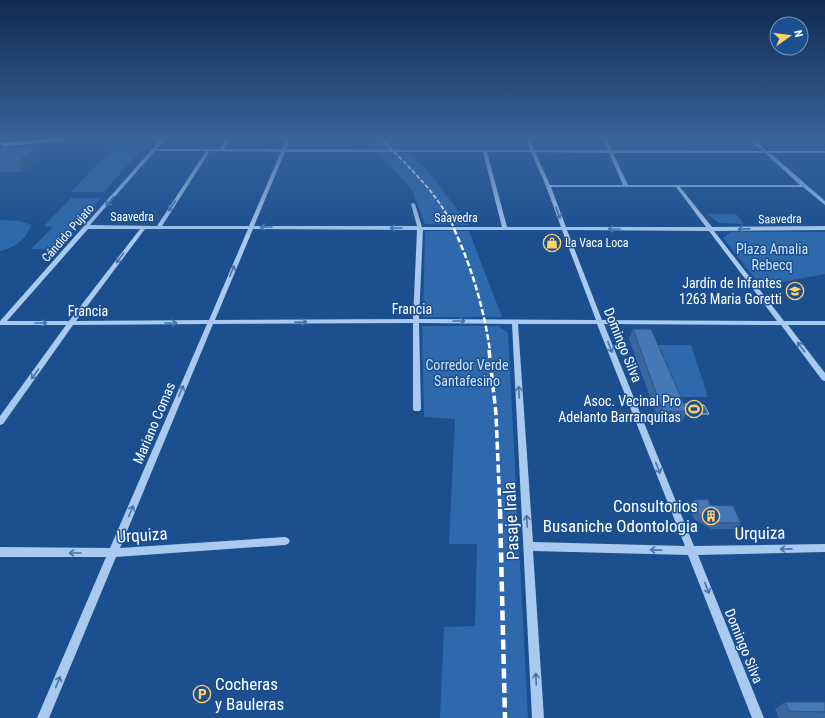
<svg xmlns="http://www.w3.org/2000/svg" width="825" height="718" font-family="'Roboto Condensed',sans-serif">
<style>
.green{fill:#2e69ad}
.water{fill:#3c6290;stroke:#9cc4f0}
.lines{fill:none;stroke-linecap:round;stroke-linejoin:round}
.minor{fill:#a9c9ee;fill-rule:evenodd}
.major{fill:#f0f6ff;fill-rule:evenodd}
.rail-far3{stroke:#fff;stroke-width:2;stroke-dasharray:4.5 2;stroke-linecap:butt}
.rail-far2{stroke:#fff;stroke-width:2.5;stroke-dasharray:6 2.5;stroke-linecap:butt}
.rail-far1{stroke:#fff;stroke-width:3.5;stroke-dasharray:8 3.5;stroke-linecap:butt}
.rail{stroke:#fff;stroke-width:4.5;stroke-dasharray:10 4.5;stroke-linecap:butt}
.wall{fill:#3a679d}
.shaded-wall{fill:#305480}
.building{fill:#4478b7;stroke:#305480}
.oneway{stroke:#4674ac}
.labels{text-anchor:middle;dominant-baseline:central;stroke-width:3;stroke-linejoin:round;paint-order:stroke}
.far-street-label{font-size:12px;fill:#fff;stroke:#1b4f8f}
.far-poi-label{font-size:12px;fill:#fff;stroke:#1b4f8f;text-anchor:start}
.park-label{font-size:14px;fill:#cfe3fa;stroke:#1b4f8f}
.poi-label{font-size:14px;fill:#fff;stroke:#1b4f8f;text-anchor:end}
.street-label{font-size:14px;fill:#fff;stroke:#1b4f8f}
.near-poi-label{font-size:17px;fill:#fff;stroke:#1b4f8f;text-anchor:end}
.near-street-label{font-size:17px;fill:#fff;stroke:#1b4f8f}
</style>
<rect width="100%" height="100%" fill="#1b4f8f"/>
<!-- green -->
<path class="green" d="M 364,138 L 392,138 L 405,149 L 375,149 Z
M 110,151 L 140,151 L 104,192 L 71,192 Z
M 379,153 L 409,153 L 428,171 L 469,225 L 425,224 L 412,190 Z
M 71,198 L 101,198 L 55,249 L 31,249 L 53,227 L 44,226 Z
M 707,214 L 736,214 L 744,224 L 719,223 Z
M 0,220 L 19,221 L 31,225 C 27,239 14,248 0,251 Z
M 425,231 L 469,231 L 502,317 L 423,317 Z
M 731,232 L 825,232 L 825,274 L 761,286 L 723,238 Z
M 422,326 L 498,326 L 508,333 L 528,718 L 440,718 L 444,627 L 475,626 L 477,544 L 449,544 L 455,419 L 424,417 Z
M 651,345 L 691,345 L 708,397 L 674,397 Z"/>
<!-- water -->
<path class="water" d="M 679,404 L 704,405 L 709,414 L 683,414 Z"/>
<g class="lines">
<!-- minor -->
<path class="minor" d="M 162,138 L 166,138 L 157,149 L 220,149 L 227,138 L 231,138 L 224,149 L 282,149 L 287,138 L 291,138 L 286,149 L 530,150 L 525,138 L 529,138 L 534,150 L 608,150 L 603,138 L 607,138 L 612,150 L 762,151 L 748,138 L 752,138 L 767,151 L 825,151 L 825,153 L 770,153 L 825,201 L 825,205 L 803,187 L 680,187 L 712,227 L 825,226 L 825,230 L 714,231 L 784,321 L 825,321 L 825,325 L 788,325 L 825,373 L 825,381 L 822,380 L 781,325 L 604,324 L 694,546 L 825,544 L 825,552 L 698,555 L 764,718 L 752,718 L 688,555 L 533,551 L 544,718 L 532,718 L 512,324 L 419,323 L 421,409 L 420,411 L 414,411 L 413,409 L 413,323 L 213,324 L 120,548 L 285,537 L 288,538 L 290,541 L 288,544 L 285,545 L 116,557 L 49,718 L 37,718 L 106,557 L 0,557 L 0,547 L 110,548 L 207,324 L 73,325 L 3,424 L 0,425 L 0,416 L 66,325 L 0,325 L 0,321 ZM 155,151 L 206,151 L 157,226 L 90,225 ZM 210,151 L 281,152 L 249,226 L 162,226 ZM 285,152 L 483,152 L 502,227 L 422,227 L 415,204 L 413,203 L 411,204 L 417,226 L 254,226 ZM 487,152 L 531,152 L 546,186 L 561,227 L 507,227 ZM 535,152 L 609,153 L 623,185 L 550,185 ZM 613,153 L 765,153 L 800,185 L 628,185 ZM 551,187 L 676,187 L 706,227 L 566,227 ZM 88,229 L 140,229 L 69,321 L 7,321 ZM 145,229 L 248,229 L 209,320 L 76,321 ZM 253,229 L 417,230 L 413,319 L 215,320 ZM 423,230 L 562,230 L 596,320 L 419,319 ZM 567,230 L 709,231 L 777,321 L 602,320 ZM 518,324 L 597,324 L 685,546 L 533,542 Z"/>
<!-- major -->
<path class="major" d="M 53,138 L 71,138 L 68,140 L 0,147 L 0,143 Z"/>
<!-- rail-far3 -->
<path class="rail-far3" d="M 380,138 C 408,166 438,193 455,230"/>
<!-- rail-far2 -->
<path class="rail-far2" d="M 454,229 C 472,268 484,309 490,351"/>
<!-- rail-far1 -->
<path class="rail-far1" d="M 489,350 L 496,414 L 500,510"/>
<!-- rail -->
<path class="rail" d="M 500,509 L 505,718"/>
</g>
<!-- wall -->
<path class="wall" d="M 0,141 L 3,146 L 42,157 L 23,172 L 0,172 Z
M 633,329 L 687,411 L 682,422 L 659,422 L 629,339 Z
M 693,500 L 710,505 L 741,523 L 736,529 L 711,529 L 694,519 L 689,506 Z
M 785,702 L 825,702 L 825,718 L 779,718 L 775,709 Z"/>
<!-- shaded-wall -->
<path class="shaded-wall" d="M 0,141 L 4,148 L 0,156 Z
M 37,147 L 42,157 L 23,172 L 18,162 Z"/>
<!-- building -->
<path class="building" d="M 0,146 L 37,147 L 18,162 L 0,162 Z
M 633,329 L 651,329 L 687,411 L 663,412 Z
M 708,499 L 710,505 L 733,506 L 741,523 L 716,523 L 698,513 L 693,500 Z
M 785,702 L 825,702 L 825,712 L 789,711 Z"/>
<!-- one-way arrows -->
<defs><path id="oneway-shaft" d="M-6 0H5M1.5-3L5.5 0L1.5 3" fill="none" stroke-width="1.6" stroke-linecap="round" stroke-linejoin="round"/></defs>
<g class="oneway">
<use href="#oneway-shaft" transform="translate(110 201) rotate(131)"/>
<use href="#oneway-shaft" transform="translate(172 206) rotate(123)"/>
<use href="#oneway-shaft" transform="translate(558 213) rotate(70)"/>
<use href="#oneway-shaft" transform="translate(266 227) rotate(-180)"/>
<use href="#oneway-shaft" transform="translate(396 228) rotate(-180)"/>
<use href="#oneway-shaft" transform="translate(614 229) rotate(-180)"/>
<use href="#oneway-shaft" transform="translate(744 229) rotate(179)"/>
<use href="#oneway-shaft" transform="translate(120 258) rotate(127)"/>
<use href="#oneway-shaft" transform="translate(232 271) rotate(-67)"/>
<use href="#oneway-shaft" transform="translate(459 321)"/>
<use href="#oneway-shaft" transform="translate(301 322) rotate(-1)"/>
<use href="#oneway-shaft" transform="translate(41 323)"/>
<use href="#oneway-shaft" transform="translate(171 323)"/>
<use href="#oneway-shaft" transform="translate(610 347) rotate(68)"/>
<use href="#oneway-shaft" transform="translate(801 347) rotate(-127)"/>
<use href="#oneway-shaft" transform="translate(35 374) rotate(126)"/>
<use href="#oneway-shaft" transform="translate(181 391) rotate(-67)"/>
<use href="#oneway-shaft" transform="translate(519 392) rotate(-93)"/>
<use href="#oneway-shaft" transform="translate(658 468) rotate(68)"/>
<use href="#oneway-shaft" transform="translate(131 511) rotate(-67)"/>
<use href="#oneway-shaft" transform="translate(527 521) rotate(-93)"/>
<use href="#oneway-shaft" transform="translate(786 549) rotate(179)"/>
<use href="#oneway-shaft" transform="translate(656 550) rotate(-178)"/>
<use href="#oneway-shaft" transform="translate(75 553) rotate(-180)"/>
<use href="#oneway-shaft" transform="translate(707 588) rotate(68)"/>
<use href="#oneway-shaft" transform="translate(536 679) rotate(-93)"/>
<use href="#oneway-shaft" transform="translate(58 682) rotate(-67)"/>
</g>
<!-- sky -->
<linearGradient id="sky" x2="0" y2="1"><stop stop-color="#0f2b4f"/><stop offset="0.58" stop-color="#39639b"/><stop offset="1" stop-color="#39639b" stop-opacity="0"/></linearGradient>
<rect width="825" height="238" fill="url(#sky)"/>
<!-- icons -->
<defs>
<symbol id="shop-ring" viewBox="-11 -11 22 22"><circle r="9.5" fill="#1b4f8f" stroke="#ffd166" stroke-width="1.5"/><path d="M-5-2.5h2.3a2.7 3.5 0 0 1 5.4 0H5L5.5 6h-11ZM-1.5-2.5h3a1.5 2.3 0 0 0-3 0Z" fill="#ffd166"/></symbol>
<symbol id="school-ring" viewBox="-11 -11 22 22"><circle r="9.5" fill="#1b4f8f" stroke="#ffd166" stroke-width="1.5"/><path d="M0-5L7-2L0 1L-7-2ZM-4 1L0 2.5L4 1V4Q0 6-4 4Z" fill="#ffd166"/></symbol>
<symbol id="stadium-ring" viewBox="-11 -11 22 22"><circle r="9.5" fill="#1b4f8f" stroke="#ffd166" stroke-width="1.5"/><path d="M0-5a6.5 5 0 1 0 0 10a6.5 5 0 1 0 0-10ZM-3.5-1.8h7v3.6h-7Z" fill="#ffd166"/></symbol>
<symbol id="building-ring" viewBox="-11 -11 22 22"><circle r="9.5" fill="#1b4f8f" stroke="#ffd166" stroke-width="1.5"/><path d="M-4-6H4V6H1V3H-1V6H-4ZM-2.5-4.3h1.7v1.8h-1.7ZM.8-4.3h1.7v1.8H.8ZM-2.5-1h1.7V.8h-1.7ZM.8-1h1.7V.8H.8Z" fill="#ffd166"/></symbol>
<symbol id="parking-ring" viewBox="-11 -11 22 22"><circle r="9.5" fill="#1b4f8f" stroke="#ffd166" stroke-width="1.5"/><path d="M-3.5-5.5H1a3.5 3.5 0 0 1 0 7H-1V5.5H-3.5ZM-1-3.4V-.6H.8a1.4 1.4 0 0 0 0-2.8Z" fill="#ffd166"/></symbol>
</defs>
<g fill-rule="evenodd">
<use href="#shop-ring" x="542" y="233" width="20" height="20"/>
<use href="#school-ring" x="785" y="281" width="20" height="20"/>
<use href="#stadium-ring" x="684" y="399" width="20" height="20"/>
<use href="#building-ring" x="701" y="506" width="20" height="20"/>
<use href="#parking-ring" x="192" y="684" width="20" height="20"/>
</g>
<g class="labels">
<!-- far-street labels -->
<g class="far-street-label">
<text x="132" y="217">Saavedra</text>
<text x="456" y="218">Saavedra</text>
<text transform="translate(780 219) rotate(-1)">Saavedra</text>
<text transform="translate(68 233) rotate(-49)">Cándido Pujato</text>
</g>
<!-- far-poi labels -->
<g class="far-poi-label">
<text x="565" y="243">La Vaca Loca</text>
</g>
<!-- park labels -->
<g class="park-label">
<text x="772" y="249">Plaza Amalia<tspan x="772" dy="16">Rebecq</tspan></text>
<text x="467" y="365">Corredor Verde<tspan x="467" dy="16">Santafesino</tspan></text>
</g>
<!-- poi labels -->
<g class="poi-label">
<text x="782" y="283">Jardín de Infantes<tspan x="782" dy="16">1263 Maria Goretti</tspan></text>
<text x="681" y="401">Asoc. Vecinal Pro<tspan x="681" dy="16">Adelanto Barranquitas</tspan></text>
</g>
<!-- street labels -->
<g class="street-label">
<text x="412" y="309">Francia</text>
<text x="88" y="311">Francia</text>
<text transform="translate(623 345) rotate(68)">Domingo Silva</text>
<text transform="translate(154 423) rotate(-67)">Mariano Comas</text>
<text transform="translate(744 646) rotate(68)">Domingo Silva</text>
</g>
<!-- near-poi labels -->
<g class="near-poi-label">
<text x="698" y="506">Consultorios<tspan x="698" dy="20">Busaniche Odontologia</tspan></text>
<text x="215" y="684" text-anchor="start">Cocheras<tspan x="215" dy="20">y Bauleras</tspan></text>
</g>
<!-- near-street labels -->
<g class="near-street-label">
<text transform="translate(511 521) rotate(-93)">Pasaje Irala</text>
<text transform="translate(760 533) rotate(-1)">Urquiza</text>
<text transform="translate(142 535) rotate(-4)">Urquiza</text>
</g>
</g>
<!-- north arrow -->
<g transform="translate(789 36) rotate(76)"><circle r="19" fill="#1b4f8f" stroke="#7695bc"/>
<path d="M0-3L7 15L0 10L-7 15Z" fill="#ffd166"/>
<text y="-6" font-size="11" font-weight="bold" text-anchor="middle" fill="#ffffff">N</text>
</g>
</svg>
